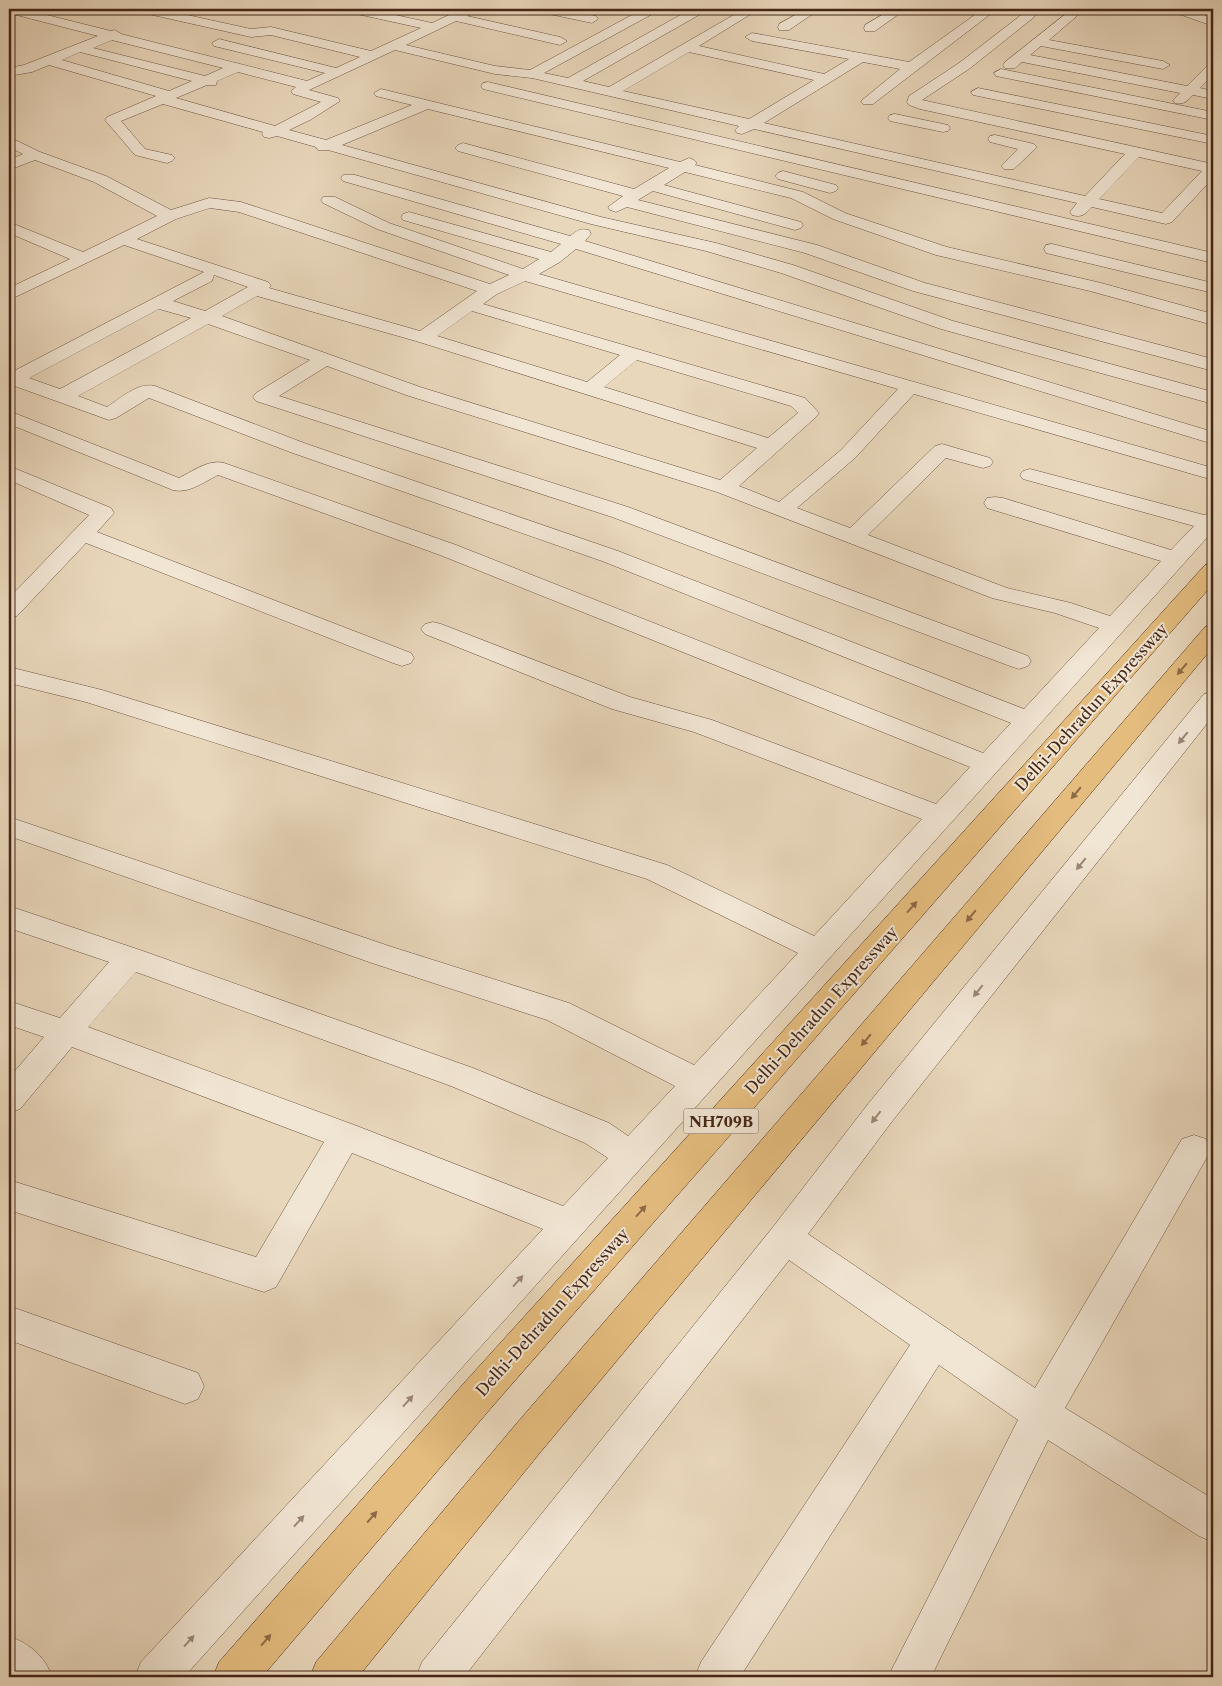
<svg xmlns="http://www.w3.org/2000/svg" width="1222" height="1686" font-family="'Libre Caslon Text',serif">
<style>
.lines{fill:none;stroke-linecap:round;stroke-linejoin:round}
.minor-casing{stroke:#6e5240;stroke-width:1}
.highway-casing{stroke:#452617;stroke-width:1}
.minor{fill:#f1e5d3;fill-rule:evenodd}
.highway{fill:#e4bc7e;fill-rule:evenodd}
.oneway{fill:#8d6a45}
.oneway2{fill:#9b8675}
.labels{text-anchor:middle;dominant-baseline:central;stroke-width:4;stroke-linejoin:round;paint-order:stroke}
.shield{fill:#f1e5d3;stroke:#795f4f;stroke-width:1}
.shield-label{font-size:15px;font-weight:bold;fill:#452617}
.street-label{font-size:16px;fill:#452617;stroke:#f1e5d3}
</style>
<rect width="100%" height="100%" fill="#e9d7bc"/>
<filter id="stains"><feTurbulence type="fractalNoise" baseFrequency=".004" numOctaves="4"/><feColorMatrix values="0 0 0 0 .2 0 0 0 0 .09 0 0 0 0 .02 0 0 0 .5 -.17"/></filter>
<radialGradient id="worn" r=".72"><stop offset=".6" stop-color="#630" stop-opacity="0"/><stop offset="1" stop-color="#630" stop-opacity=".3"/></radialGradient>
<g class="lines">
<defs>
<path id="minor" d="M 9,9 L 23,9 L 111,31 L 115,30 L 121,34 L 307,81 L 325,73 L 214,46 L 212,43 L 219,39 L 336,68 L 360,57 L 271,35 L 251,37 L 144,13 L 138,9 L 160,9 L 251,29 L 271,27 L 371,51 L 421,28 L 348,12 L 346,9 L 368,9 L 432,23 L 462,9 L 478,9 L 476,12 L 467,16 L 560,37 L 567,41 L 560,45 L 456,21 L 406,45 L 495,66 L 530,70 L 643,9 L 658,9 L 656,12 L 544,73 L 568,78 L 691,9 L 706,9 L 704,12 L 583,81 L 609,87 L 744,9 L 759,9 L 699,46 L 824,74 L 849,59 L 752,41 L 745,37 L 752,33 L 909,62 L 983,9 L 997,9 L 873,104 L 863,104 L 861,101 L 900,69 L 863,62 L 764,123 L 1085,196 L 1125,154 L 920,109 L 909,105 L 907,102 L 909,96 L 959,63 L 1025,12 L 1033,12 L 1035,15 L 1033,18 L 969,69 L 922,100 L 1213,164 L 1213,178 L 1172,222 L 1166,224 L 1092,207 C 1085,214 1082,218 1072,215 L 1070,212 L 1077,203 L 754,129 L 742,134 L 737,133 L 735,130 L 739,126 L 532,78 L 495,74 L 395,50 L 309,90 L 338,98 L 340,101 L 310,120 L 289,130 L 326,140 L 412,105 L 376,96 L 374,93 L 381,89 L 680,162 L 689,158 L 694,160 L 697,163 L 695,165 L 803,192 L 845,213 L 947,247 L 1101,283 L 1213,314 L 1213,325 L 1090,291 L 936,255 L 833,219 L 791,198 L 685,172 L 664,185 L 801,222 L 803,225 L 801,228 L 795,230 L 653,191 L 638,200 L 817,245 L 925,283 L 1213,359 L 1213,371 L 913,291 L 805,253 L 627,207 L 616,212 L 610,210 L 608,207 L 623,196 L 458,151 L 455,148 L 458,145 L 463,143 L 634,189 L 669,168 L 428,109 L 342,145 L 601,217 L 716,243 L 793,265 L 953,321 L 1213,392 L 1213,404 L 941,329 L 781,273 L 706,251 L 591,224 L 328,150 L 318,150 L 316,147 L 277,136 L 269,138 L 264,137 L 262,134 L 263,132 L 163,104 L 121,121 L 145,149 L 172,155 L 175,158 L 172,161 L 167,163 L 135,155 L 105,120 L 107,117 L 156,96 L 49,65 L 32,72 L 9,76 L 9,68 L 24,65 L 98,36 L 9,13 ZM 112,40 L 223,68 L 205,76 L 93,48 ZM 80,52 L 192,81 L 169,91 L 62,60 ZM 689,52 L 814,80 L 749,119 L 623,91 ZM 238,72 L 296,87 L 291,91 L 293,94 L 321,102 L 275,126 L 176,98 L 207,85 L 216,85 L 217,81 ZM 1139,157 L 1202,171 L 1162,213 L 1099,199 Z
M 538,9 L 561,9 L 596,16 L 598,19 L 592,23 L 540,12 Z
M 806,9 L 820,9 L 789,30 L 779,30 L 778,27 L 779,24 Z
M 892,9 L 906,9 L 875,31 L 865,31 L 864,28 L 865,25 Z
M 1072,9 L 1085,9 L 1049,40 L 1163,61 L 1170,65 L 1163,69 L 1041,46 L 1030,55 L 1187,86 L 1208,65 L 1213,64 L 1213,75 L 1200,88 L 1213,91 L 1213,99 L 1193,95 C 1187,101 1184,105 1175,103 L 1173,100 L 1180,93 L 1022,62 L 1015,68 L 1005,68 L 1003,65 L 1005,62 Z
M 1171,9 L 1188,9 L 1213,18 L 1213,26 L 1173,12 Z
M 1001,69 L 1213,112 L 1213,120 L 996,76 L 994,73 Z
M 488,82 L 1213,253 L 1213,263 L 483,89 L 481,86 L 483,83 Z
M 978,88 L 1213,136 L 1213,144 L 973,95 L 971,92 Z
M 895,114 L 948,125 L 950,128 L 948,131 L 943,132 L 890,121 L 888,118 L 890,115 Z
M 995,135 L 1034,144 L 1037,147 L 1014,169 L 1004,169 L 1001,166 L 1018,149 L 990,142 L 988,139 L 990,136 Z
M 9,137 L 40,152 L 106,176 L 171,210 L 209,198 L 241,202 L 490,284 L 509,275 L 377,229 L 323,203 L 321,200 L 323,197 L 335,197 L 389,223 L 523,269 L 539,259 L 403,220 L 401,217 L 403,214 L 409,212 L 551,252 L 561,244 L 343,181 L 341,178 L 343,175 L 355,175 L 570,236 C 577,231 580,228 589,230 L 591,234 L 585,241 L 1213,432 L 1213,444 L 576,249 L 560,262 L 539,274 L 1213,468 L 1213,480 L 914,394 L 855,458 L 797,508 L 850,528 L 935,446 L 942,444 L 990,458 L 993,462 L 990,466 L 983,468 L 946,458 L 868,535 L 1007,588 L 1071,603 L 1110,616 L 1161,561 L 987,508 L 984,503 L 987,498 L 995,497 L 1003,498 L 1171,550 L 1194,526 L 1023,479 L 1020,475 L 1023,471 L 1030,469 L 1204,515 L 1213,512 L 1213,531 L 184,1677 L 135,1677 L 141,1662 L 543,1229 L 352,1153 L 276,1287 L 264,1292 L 9,1210 L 9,1180 L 256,1257 L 324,1142 L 72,1047 L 20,1109 L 9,1113 L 9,1078 L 44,1037 L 9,1025 L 9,1001 L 60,1018 L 109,962 L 9,928 L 9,906 L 140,950 L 473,1068 L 609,1123 L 628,1136 L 675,1086 L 547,1020 L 372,963 L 9,836 L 9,817 L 392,947 L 569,1003 L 694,1065 L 798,953 L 647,879 L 86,702 L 9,683 L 9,667 L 102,690 L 667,865 L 814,936 L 922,819 L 694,732 L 612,709 L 425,634 L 421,629 L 425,624 L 433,622 L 441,624 L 630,697 L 712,720 L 936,804 L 970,767 L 440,555 L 218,475 C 204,482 188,494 173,490 L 9,424 L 9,411 L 179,478 C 193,471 209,459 224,463 L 456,545 L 983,753 L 1011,723 L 602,561 L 290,452 L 149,398 L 116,418 L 109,420 L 9,384 L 9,371 L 12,372 L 204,272 L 124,245 L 9,300 L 9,288 L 70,259 L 9,233 L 9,222 L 83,252 L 157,216 L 94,182 L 35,160 L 9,170 L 9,160 L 23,154 L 9,147 ZM 210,208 L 239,212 L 477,291 L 420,331 L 269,288 L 271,286 L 268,282 L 137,239 L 176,219 ZM 214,275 L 248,287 L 205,311 L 173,301 L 212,281 ZM 525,281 L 898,389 L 841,450 L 779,502 L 739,486 L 816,417 L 819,413 L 805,398 L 483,304 L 497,294 ZM 257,296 L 416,341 L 757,448 L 720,480 L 420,387 L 222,316 ZM 159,309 L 191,318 L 60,389 L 29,378 ZM 472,311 L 620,355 L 587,382 L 437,336 ZM 208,324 L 310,360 L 256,393 L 253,397 L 256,401 L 612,517 L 1010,666 L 1019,669 L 1028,666 L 1031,661 L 1028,656 L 628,507 L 279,396 L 327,366 L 406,395 L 717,492 L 992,598 L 1055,613 L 1099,628 L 1024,709 L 618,551 L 304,443 L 155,386 C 138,382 121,398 107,407 L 78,396 ZM 637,360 L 791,406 L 798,413 L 768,438 L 604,387 ZM 136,972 L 451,1086 L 585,1143 L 608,1158 L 563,1206 L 357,1126 L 88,1027 Z
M 783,171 L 836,185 L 838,188 L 836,191 L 830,193 L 778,179 L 775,176 L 778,173 Z
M 1052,244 L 1213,283 L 1213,293 L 1046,253 L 1044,249 L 1046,245 Z
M 9,466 L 111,508 L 114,513 L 97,532 L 411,653 L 414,658 L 411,663 L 402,666 L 393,663 L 86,543 L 17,616 L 9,618 L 9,598 L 89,515 L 9,480 Z
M 1213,692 L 1213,716 L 890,1124 L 808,1234 L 1035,1388 L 1182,1139 L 1194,1135 L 1206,1139 L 1210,1149 L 1206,1159 L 1065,1408 L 1213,1499 L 1213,1542 L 1199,1536 L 1048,1440 L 931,1677 L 888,1677 L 1018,1420 L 939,1365 L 740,1677 L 695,1677 L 701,1662 L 910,1345 L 789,1260 L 464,1677 L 416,1677 L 422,1662 L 773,1227 L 868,1104 L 1204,694 Z
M 9,1306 L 198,1373 L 204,1386 L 198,1399 L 185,1404 L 9,1340 Z
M 9,1636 C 30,1644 45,1656 52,1677 L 9,1677 Z"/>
<path id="highway" d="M 1213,563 L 1213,584 L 491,1408 L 262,1677 L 213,1677 L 219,1662 L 465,1382 L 1205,565 Z
M 1213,625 L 1213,647 L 543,1449 L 358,1677 L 310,1677 L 316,1662 L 517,1423 L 1205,627 Z"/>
</defs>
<!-- minor casing -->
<use href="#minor" class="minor-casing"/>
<!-- highway casing -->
<use href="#highway" class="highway-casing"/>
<!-- minor -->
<use href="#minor" class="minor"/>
<!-- highway -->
<use href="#highway" class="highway"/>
</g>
<!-- one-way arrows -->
<defs><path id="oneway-solid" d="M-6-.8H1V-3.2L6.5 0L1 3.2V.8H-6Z" transform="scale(1.25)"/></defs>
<g class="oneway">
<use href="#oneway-solid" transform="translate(1182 669) rotate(130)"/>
<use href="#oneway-solid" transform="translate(1076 793) rotate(130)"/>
<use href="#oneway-solid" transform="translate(912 907) rotate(-48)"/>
<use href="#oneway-solid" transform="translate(971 916) rotate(130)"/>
<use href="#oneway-solid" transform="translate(866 1040) rotate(130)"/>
<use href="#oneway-solid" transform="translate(641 1211) rotate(-48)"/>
<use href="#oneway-solid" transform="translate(372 1517) rotate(-49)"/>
<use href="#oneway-solid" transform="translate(266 1640) rotate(-49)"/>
</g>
<g class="oneway2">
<use href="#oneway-solid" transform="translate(1183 738) rotate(129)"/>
<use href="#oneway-solid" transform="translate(1081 864) rotate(129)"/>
<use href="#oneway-solid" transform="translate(978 991) rotate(129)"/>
<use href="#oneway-solid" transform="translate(876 1117) rotate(128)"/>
<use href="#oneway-solid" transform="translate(518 1281) rotate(-48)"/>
<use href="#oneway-solid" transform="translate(408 1401) rotate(-48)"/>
<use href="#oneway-solid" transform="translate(299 1521) rotate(-48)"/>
<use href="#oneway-solid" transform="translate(189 1641) rotate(-48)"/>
</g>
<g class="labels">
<!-- shield labels -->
<rect class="shield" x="683.5" y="1108.5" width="75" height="25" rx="4"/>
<g class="shield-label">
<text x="721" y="1121">NH709B</text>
</g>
<!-- street labels -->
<g class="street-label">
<text transform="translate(1091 707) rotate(-48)">Delhi-Dehradun Expressway</text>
<text transform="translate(821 1010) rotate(-48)">Delhi-Dehradun Expressway</text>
<text transform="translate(552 1312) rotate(-48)">Delhi-Dehradun Expressway</text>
</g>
</g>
<!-- margin -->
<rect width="1222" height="1686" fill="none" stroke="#e9d7bc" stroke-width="30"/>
<rect x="10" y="10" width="1202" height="1666" fill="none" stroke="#452617" stroke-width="2.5"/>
<rect x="15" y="15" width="1192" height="1656" fill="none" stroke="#452617"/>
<rect width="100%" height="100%" filter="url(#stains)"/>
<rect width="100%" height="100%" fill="url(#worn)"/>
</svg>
